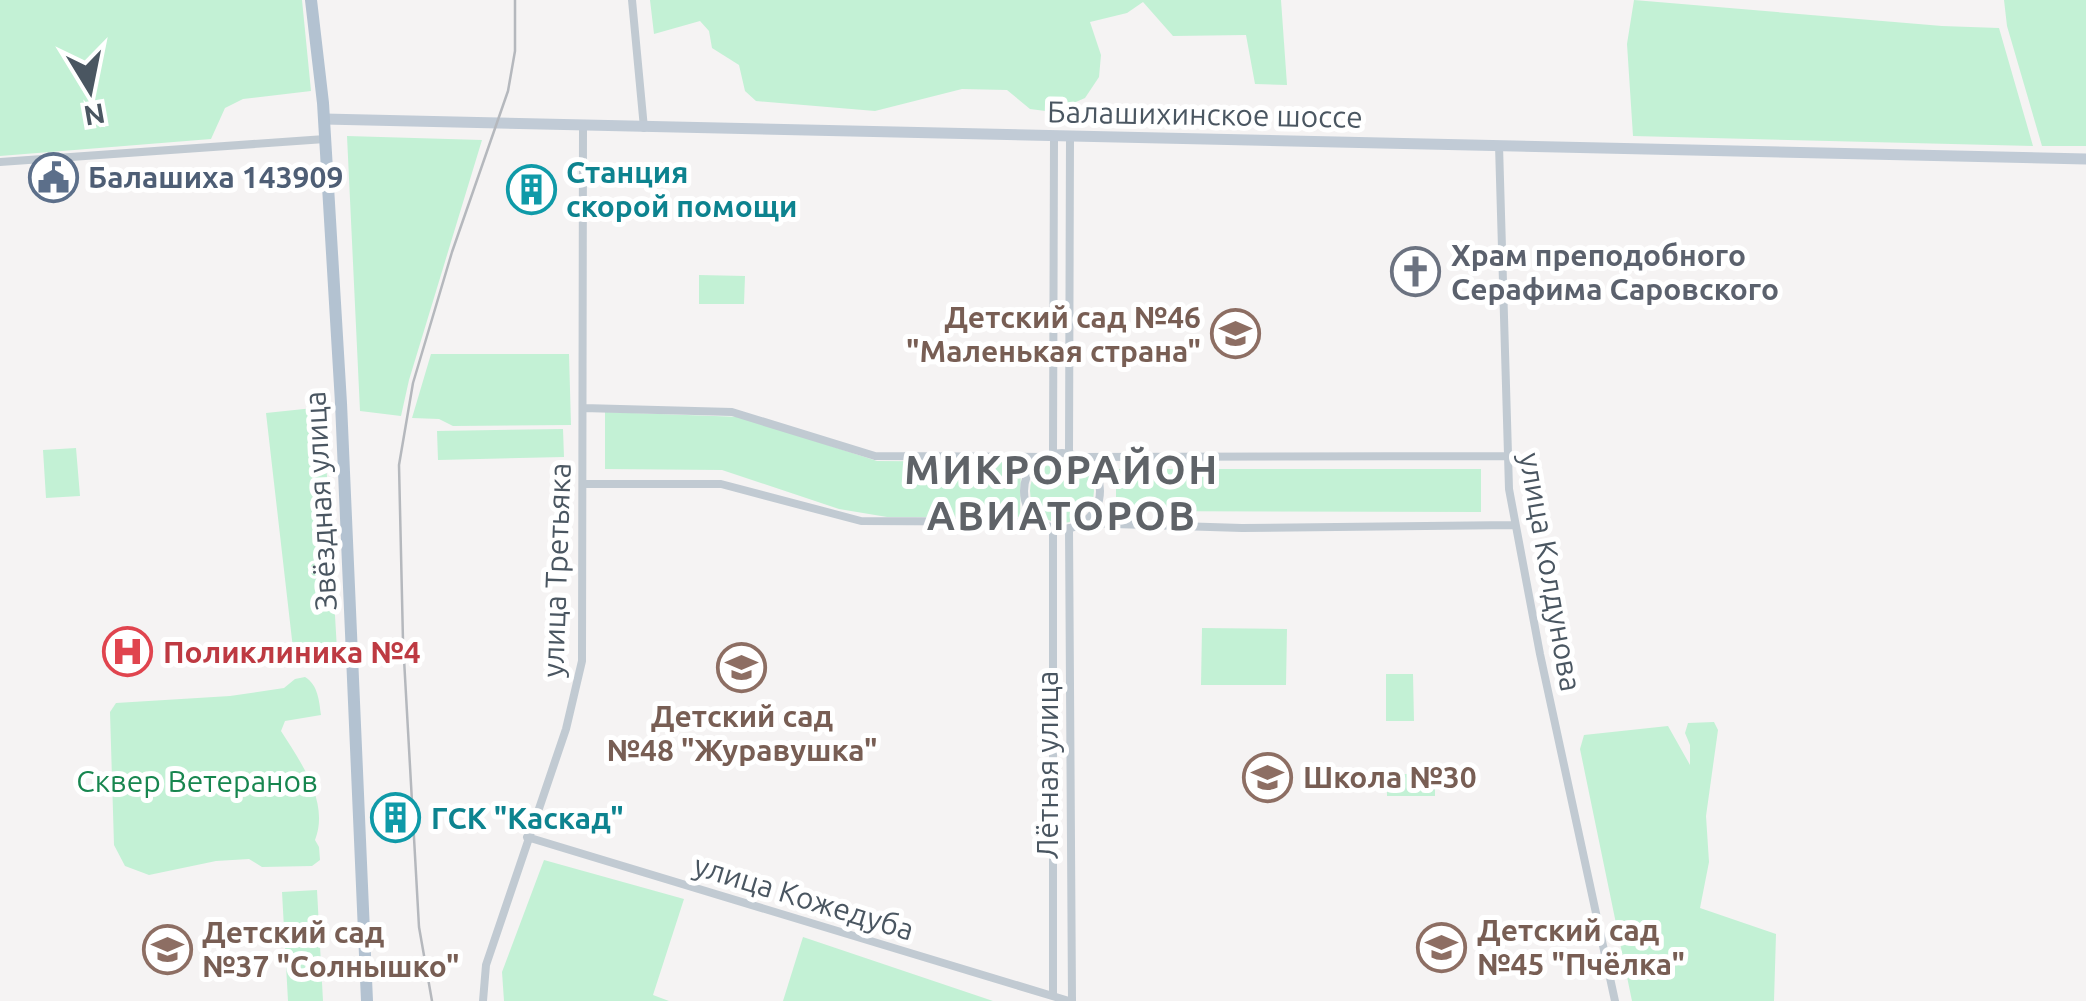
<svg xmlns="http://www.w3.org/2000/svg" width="2086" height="1001" font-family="Ubuntu,sans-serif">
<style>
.green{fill:#c3f1d5}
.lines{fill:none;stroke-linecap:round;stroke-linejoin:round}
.minor{stroke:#c1cad2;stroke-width:8}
.secondary{stroke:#c1cbd6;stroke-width:11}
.primary{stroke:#b3c2d1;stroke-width:12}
.rail{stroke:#b5b8bd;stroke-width:2.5}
.labels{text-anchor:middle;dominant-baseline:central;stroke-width:10;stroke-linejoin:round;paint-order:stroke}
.street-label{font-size:30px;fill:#4a5661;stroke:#fff}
.culture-label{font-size:30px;font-weight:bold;fill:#0d838f;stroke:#fff;text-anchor:start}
.service-label{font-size:30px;font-weight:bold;fill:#4e5e75;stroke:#fff;text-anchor:start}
.worship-label{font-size:30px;font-weight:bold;fill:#5b616d;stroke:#fff;text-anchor:start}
.education-label{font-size:30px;font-weight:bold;fill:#785e54;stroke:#fff;text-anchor:start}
.health-label{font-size:30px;font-weight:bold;fill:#be3a42;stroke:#fff;text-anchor:start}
.park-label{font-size:30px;fill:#17864f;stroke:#fff}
.district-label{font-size:40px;font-weight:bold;letter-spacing:2.5px;fill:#5f6368;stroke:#fff}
</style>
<rect width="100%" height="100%" fill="#f5f3f3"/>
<!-- green -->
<path class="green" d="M 0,0 L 302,0 L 311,91 L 243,99 L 225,108 L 211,139 L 0,156 Z
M 650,0 L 1281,0 L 1287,85 L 1255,84 L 1246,35 L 1173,36 L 1143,2 L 1127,13 L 1090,22 L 1101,55 L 1099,77 L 1085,98 L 1053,112 L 1030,109 L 1007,90 L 962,89 L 875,111 L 756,101 L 745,91 L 739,65 L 712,48 L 709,31 L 700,21 L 654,34 Z
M 1634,0 L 1942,26 L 1999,28 L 2033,146 L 1633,136 L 1627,44 Z
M 2004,0 L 2086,0 L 2086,146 L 2042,146 L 2007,26 Z
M 347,136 L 482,140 L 409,380 L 401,416 L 360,411 Z
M 699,275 L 745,276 L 744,304 L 699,304 Z
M 431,354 L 569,354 L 571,425 L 453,426 L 439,419 L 412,418 Z
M 323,407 L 337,650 L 295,666 L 266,413 Z
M 605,412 L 741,417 L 877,461 L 1021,462 L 1020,517 L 887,517 L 839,509 L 722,470 L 605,469 Z
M 563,429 L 564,457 L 438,460 L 437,431 Z
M 76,448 L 80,496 L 46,498 L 43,450 Z
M1030 491a32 32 0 1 1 64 0a32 32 0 1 1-64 0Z
M 1116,469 L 1481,469 L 1481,512 L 1116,511 Z
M 1202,628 L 1287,629 L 1286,685 L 1201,685 Z
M 1386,674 L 1413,674 L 1414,721 L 1386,721 Z
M 305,677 C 318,685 319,700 321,715 L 285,721 L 281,731 C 300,761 330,802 315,840 L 319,847 L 320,860 L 312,866 L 262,867 L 249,859 L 216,861 L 149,875 L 125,866 L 114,845 L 110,712 L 116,703 L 230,696 L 284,688 L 295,679 Z
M 1714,722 L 1718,730 L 1706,816 L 1709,862 L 1700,908 L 1776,934 L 1774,1001 L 1632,1001 L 1580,749 L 1584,735 L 1668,726 L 1690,765 L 1690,745 L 1685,733 L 1688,723 Z
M 1387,774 L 1435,774 L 1435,796 L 1387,796 Z
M 544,860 L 684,899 L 653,995 L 669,1001 L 504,1001 L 502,972 Z
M 317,890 L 323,1001 L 288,1001 L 282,892 Z
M 803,937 L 993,1001 L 783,1001 Z"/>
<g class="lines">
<!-- minor -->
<path class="minor" d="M 632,0 L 644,128
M 1499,145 L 1509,489 L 1540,654 L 1615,1001
M 0,162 L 325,139
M 583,408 L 732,412 L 875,456 L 1045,457
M1024 491a38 38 0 1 1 76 0a38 38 0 1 1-76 0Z
M 1053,454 L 1054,137
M 1069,454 L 1070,137
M 1079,457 L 1507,456
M 583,484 L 721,484 L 861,521 L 1041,522
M 1082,523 L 1242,528 L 1514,525
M 1053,528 L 1053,996
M 1069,528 L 1072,1001
M 527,837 L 1069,1001
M 483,1001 L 486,965 L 566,729 L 582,661 L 583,127"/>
<!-- secondary -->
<path class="secondary" d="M 324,119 L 2086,159"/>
<!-- primary -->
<path class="primary" d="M 311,0 L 323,103 L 341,403 L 367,1001"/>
<!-- rail -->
<path class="rail" d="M 432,1001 L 419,927 L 403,641 L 399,465 L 413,383 L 452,252 L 508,91 L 515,51 L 515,0"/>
</g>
<!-- icons -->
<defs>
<symbol id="civic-ring" viewBox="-11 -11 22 22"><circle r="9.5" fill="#fff" stroke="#5c6f8a" stroke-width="1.5"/><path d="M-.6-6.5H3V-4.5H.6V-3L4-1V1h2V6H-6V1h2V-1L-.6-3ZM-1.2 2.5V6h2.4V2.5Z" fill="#5c6f8a"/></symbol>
<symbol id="building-ring" viewBox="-11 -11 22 22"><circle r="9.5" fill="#fff" stroke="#0f9aa8" stroke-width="1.5"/><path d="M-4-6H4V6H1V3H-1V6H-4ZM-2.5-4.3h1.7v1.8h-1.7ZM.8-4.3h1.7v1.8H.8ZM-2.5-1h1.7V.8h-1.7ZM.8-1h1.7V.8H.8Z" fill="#0f9aa8"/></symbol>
<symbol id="church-ring" viewBox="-11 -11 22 22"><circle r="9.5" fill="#fff" stroke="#6b7280" stroke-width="1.5"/><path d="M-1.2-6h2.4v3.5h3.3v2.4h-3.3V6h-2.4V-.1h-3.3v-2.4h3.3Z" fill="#6b7280"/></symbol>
<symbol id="school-ring" viewBox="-11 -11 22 22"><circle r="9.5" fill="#fff" stroke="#8d6e63" stroke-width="1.5"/><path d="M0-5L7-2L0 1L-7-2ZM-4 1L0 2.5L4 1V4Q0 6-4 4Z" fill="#8d6e63"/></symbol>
<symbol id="hospital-ring" viewBox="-11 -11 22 22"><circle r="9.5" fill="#fff" stroke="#e0444e" stroke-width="1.5"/><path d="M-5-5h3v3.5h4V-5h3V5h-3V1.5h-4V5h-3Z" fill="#e0444e"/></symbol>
</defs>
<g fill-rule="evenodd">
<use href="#civic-ring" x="26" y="150" width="55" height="55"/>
<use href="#building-ring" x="504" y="162" width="55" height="55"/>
<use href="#church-ring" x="1388" y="244" width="55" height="55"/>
<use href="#school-ring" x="1208" y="306" width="55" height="55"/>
<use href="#hospital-ring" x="100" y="624" width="55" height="55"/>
<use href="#school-ring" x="714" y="640" width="55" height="55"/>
<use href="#school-ring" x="1240" y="750" width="55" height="55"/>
<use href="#building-ring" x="368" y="790" width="55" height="55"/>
<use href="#school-ring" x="1414" y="920" width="55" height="55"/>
<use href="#school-ring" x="140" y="922" width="55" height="55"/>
</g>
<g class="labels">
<!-- street labels -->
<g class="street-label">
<text transform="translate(1205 114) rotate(1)">Балашихинское шоссе</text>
<text transform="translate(320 501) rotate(-93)">Звёздная улица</text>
<text transform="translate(556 570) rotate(-88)">улица Третьяка</text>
<text transform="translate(1551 572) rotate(80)">улица Колдунова</text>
<text transform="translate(1047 765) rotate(-90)">Лётная улица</text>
<text transform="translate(804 897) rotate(17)">улица Кожедуба</text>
</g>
<!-- culture labels -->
<g class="culture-label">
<text x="566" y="172">Станция<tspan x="566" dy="34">скорой помощи</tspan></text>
<text x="431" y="818">ГСК "Каскад"</text>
</g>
<!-- service labels -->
<g class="service-label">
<text x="88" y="177">Балашиха 143909</text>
</g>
<!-- worship labels -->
<g class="worship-label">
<text x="1451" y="255">Храм преподобного<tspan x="1451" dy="34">Серафима Саровского</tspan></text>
</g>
<!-- education labels -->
<g class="education-label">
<text x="1201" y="317" text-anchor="end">Детский сад №46<tspan x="1201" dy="34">"Маленькая страна"</tspan></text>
<text x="742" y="716" text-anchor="middle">Детский сад<tspan x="742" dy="34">№48 "Журавушка"</tspan></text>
<text x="1303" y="777">Школа №30</text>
<text x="1477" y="930">Детский сад<tspan x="1477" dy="34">№45 "Пчёлка"</tspan></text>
<text x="202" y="932">Детский сад<tspan x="202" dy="34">№37 "Солнышко"</tspan></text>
</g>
<!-- health labels -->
<g class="health-label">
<text x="163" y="652">Поликлиника №4</text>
</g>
<!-- park labels -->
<g class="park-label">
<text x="197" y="781">Сквер Ветеранов</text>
</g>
<!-- district labels -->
<g class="district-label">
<text x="1062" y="469">МИКРОРАЙОН<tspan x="1062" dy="46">АВИАТОРОВ</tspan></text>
</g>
</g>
<!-- north arrow -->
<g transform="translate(90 90) rotate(170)" stroke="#ffffff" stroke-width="8" paint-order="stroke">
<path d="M0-8L18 38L0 25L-18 38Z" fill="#4a5661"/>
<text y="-15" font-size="28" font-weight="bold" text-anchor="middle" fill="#4a5661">N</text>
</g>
</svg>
